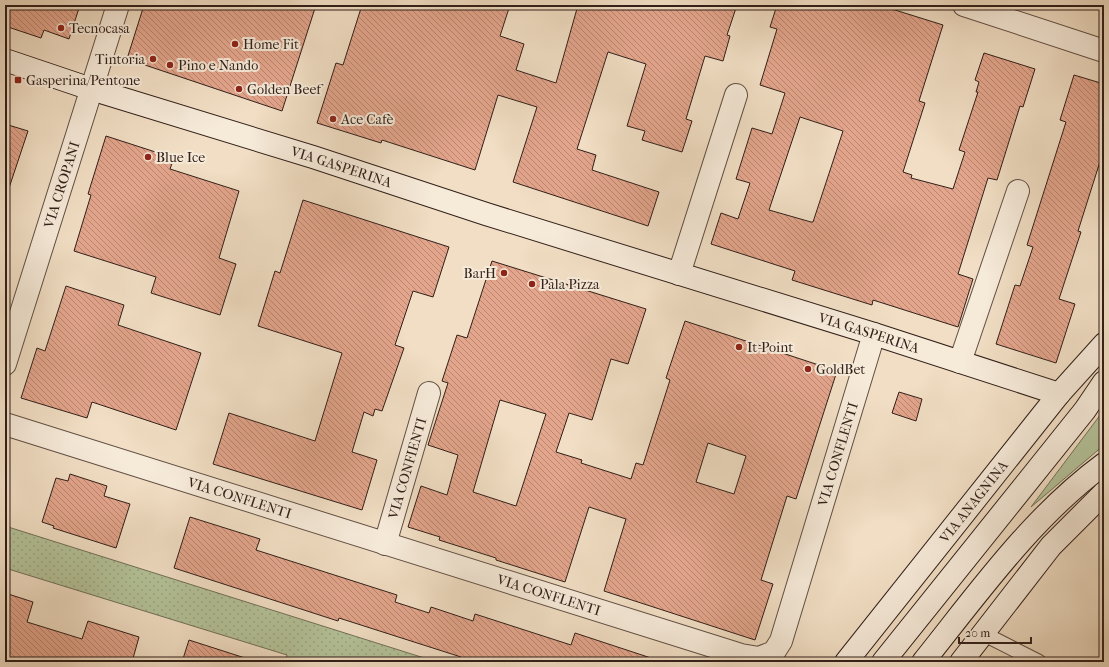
<svg xmlns="http://www.w3.org/2000/svg" width="1109" height="667" font-family="'IM FELL French Canon',serif">
<style>
.grass{fill:#b4c299;stroke:#727059}
.park{fill:url(#park-dots);stroke:#727059}
.building{fill:url(#building-back-hatch);stroke:#311f19;fill-rule:evenodd}
.lines{fill:none;stroke-linecap:round;stroke-linejoin:round}
.lane-casing{stroke:#614f44;stroke-width:16}
.street-casing{stroke:#614f44;stroke-width:24}
.secondary-casing{stroke:#311f19;stroke-width:24}
.lane{stroke:#f6ead9;stroke-width:14}
.street{stroke:#f6ead9;stroke-width:22}
.secondary{stroke:#f6ead9;stroke-width:22}
.poi-dot{fill:#8f2418;stroke:#f6ead9;stroke-width:1.5}
.labels{text-anchor:middle;dominant-baseline:central;stroke-width:4;stroke-linejoin:round;paint-order:stroke}
.poi-label{font-size:14px;fill:#311f19;stroke:#f6ead9;text-anchor:start}
.street-label{font-size:14px;fill:#311f19;stroke:#f6ead9}
</style>
<defs>
<pattern id="park-dots" width="8" height="8" patternUnits="userSpaceOnUse"><rect width="8" height="8" fill="#b4c299"/><path d="M2 2h.1M6 6h.1" fill="none" stroke="#9ba683" stroke-width="1.8" stroke-linecap="round"/></pattern>
<pattern id="building-back-hatch" width="6" height="6" patternUnits="userSpaceOnUse"><rect width="6" height="6" fill="#e3a58c"/><path d="M-1 5l2 2M0 0l6 6M5-1l2 2" fill="none" stroke="#b98672"/></pattern>
</defs>
<rect width="100%" height="100%" fill="#f1dec4"/>
<filter id="stains"><feTurbulence type="fractalNoise" baseFrequency=".005" numOctaves="4"/><feColorMatrix values="0 0 0 0 .2 0 0 0 0 .09 0 0 0 0 .02 0 0 0 .5 -.17"/></filter>
<radialGradient id="worn" r=".72"><stop offset=".6" stop-color="#630" stop-opacity="0"/><stop offset="1" stop-color="#630" stop-opacity=".3"/></radialGradient>
<!-- grass -->
<path class="grass" d="M 1104,410 L 1104,445 L 1031,507 Z"/>
<!-- park -->
<path class="park" d="M 5,526 L 437,662 L 285,662 L 287,655 L 5,568 Z"/>
<!-- building -->
<path class="building" d="M 5,5 L 80,5 L 69,39 L 44,30 L 41,38 L 5,26 Z
M 144,5 L 316,5 L 282,111 L 127,59 Z
M 362,5 L 510,5 L 500,36 L 524,44 L 516,70 L 556,83 L 578,5 L 737,5 L 727,35 L 730,36 L 723,61 L 705,56 L 686,119 L 692,121 L 682,152 L 642,140 L 645,131 L 627,126 L 646,64 L 608,52 L 577,149 L 596,155 L 592,170 L 659,192 L 648,226 L 513,182 L 537,107 L 498,95 L 475,170 L 382,140 L 381,143 L 317,123 L 336,63 L 343,65 Z
M 777,5 L 879,5 L 943,25 L 919,101 L 925,103 L 903,172 L 912,175 L 911,178 L 953,189 L 965,152 L 959,150 L 978,92 L 976,92 L 979,82 L 975,80 L 984,53 L 1035,69 L 1023,107 L 1020,106 L 997,180 L 988,178 L 958,274 L 973,279 L 958,327 L 873,300 L 872,305 L 792,280 L 795,271 L 711,244 L 721,213 L 738,219 L 750,183 L 736,179 L 752,128 L 772,134 L 785,93 L 760,85 L 777,29 L 770,27 ZM 800,117 L 843,131 L 813,222 L 811,222 L 769,210 Z
M 1074,75 L 1104,84 L 1104,149 L 1078,231 L 1081,232 L 1059,299 L 1075,304 L 1056,363 L 996,344 L 1015,285 L 1020,286 L 1033,247 L 1027,245 L 1066,122 L 1060,120 Z
M 5,124 L 28,131 L 9,188 L 5,187 Z
M 106,136 L 174,158 L 170,169 L 239,191 L 219,258 L 236,264 L 220,315 L 151,293 L 156,277 L 74,251 L 91,195 L 88,194 Z
M 303,200 L 449,247 L 433,297 L 413,291 L 395,345 L 404,348 L 382,411 L 375,409 L 373,416 L 364,412 L 352,452 L 377,460 L 362,510 L 213,464 L 229,413 L 315,441 L 342,353 L 258,326 L 275,271 L 280,273 Z
M 492,261 L 646,309 L 628,364 L 611,359 L 592,420 L 569,413 L 556,452 L 582,460 L 581,463 L 631,479 L 636,463 L 643,465 L 670,380 L 666,378 L 685,321 L 837,371 L 796,499 L 787,496 L 761,580 L 773,584 L 755,640 L 604,591 L 626,519 L 589,507 L 565,582 L 496,560 L 496,558 L 439,540 L 440,537 L 408,527 L 421,486 L 447,495 L 458,455 L 428,445 L 448,383 L 442,381 L 457,335 L 467,338 ZM 500,400 L 546,414 L 516,506 L 473,492 ZM 708,443 L 746,456 L 734,494 L 696,482 Z
M 66,286 L 124,305 L 118,325 L 201,353 L 176,430 L 92,402 L 87,418 L 21,398 L 37,348 L 45,351 Z
M 899,392 L 922,399 L 916,421 L 892,413 Z
M 70,474 L 107,486 L 104,496 L 130,504 L 116,548 L 53,528 L 54,526 L 42,522 L 56,478 L 68,481 Z
M 190,517 L 260,539 L 256,550 L 397,595 L 395,602 L 429,613 L 431,607 L 473,621 L 475,614 L 571,645 L 575,633 L 651,658 L 651,662 L 460,662 L 461,657 L 339,618 L 338,621 L 174,568 Z
M 5,593 L 33,602 L 27,622 L 82,639 L 88,621 L 139,637 L 132,662 L 5,662 Z
M 189,640 L 245,658 L 244,662 L 182,662 Z"/>
<g class="lines">
<defs>
<path id="lane" d="M 984,634 L 1039,662"/>
<g id="street">
<path d="M 964,5 L 1104,51"/>
<path d="M 679,274 L 736,95"/>
<path d="M 960,362 L 1018,191"/>
<path id="s1" d="M 5,364 L 118,5"/>
<path id="s2" d="M 5,424 L 741,655 L 759,658 L 774,652 L 781,641 L 874,334"/>
<path id="s3" d="M 385,544 L 429,393"/>
</g>
<g id="secondary">
<path id="s4" d="M 5,60 L 91,89 L 313,157 L 486,214 L 874,334 L 1059,394"/>
<path id="s5" d="M 846,662 L 1059,394 L 1104,344"/>
<path d="M 883,662 L 1085,410 L 1104,382"/>
<path d="M 923,662 C 979,592 1032,517 1104,464"/>
<path d="M 961,662 L 1051,546 L 1104,493"/>
</g>
</defs>
<!-- lane casing -->
<use href="#lane" class="lane-casing"/>
<!-- street casing -->
<use href="#street" class="street-casing"/>
<!-- secondary casing -->
<use href="#secondary" class="secondary-casing"/>
<!-- lane -->
<use href="#lane" class="lane"/>
<!-- street -->
<use href="#street" class="street"/>
<!-- secondary -->
<use href="#secondary" class="secondary"/>
</g>
<!-- markers -->
<g class="poi-dot">
<circle cx="61" cy="28" r="4"/>
<circle cx="235" cy="44" r="4"/>
<circle cx="153" cy="59" r="4"/>
<circle cx="170" cy="65" r="4"/>
<rect x="14" y="76" width="8" height="8" rx="2"/>
<circle cx="239" cy="89" r="4"/>
<circle cx="333" cy="119" r="4"/>
<circle cx="148" cy="157" r="4"/>
<circle cx="504" cy="273" r="4"/>
<circle cx="532" cy="284" r="4"/>
<circle cx="739" cy="347" r="4"/>
<circle cx="808" cy="369" r="4"/>
</g>
<g class="labels">
<!-- poi labels -->
<g class="poi-label">
<text x="69" y="28">Tecnocasa</text>
<text x="243" y="44">Home Fit</text>
<text x="145" y="59" text-anchor="end">Tintoria</text>
<text x="178" y="65">Pino e Nando</text>
<text x="26" y="80">Gasperina/Pentone</text>
<text x="247" y="89">Golden Beef</text>
<text x="341" y="119">Ace Cafè</text>
<text x="156" y="157">Blue Ice</text>
<text x="496" y="273" text-anchor="end">BarH</text>
<text x="540" y="284">Pala Pizza</text>
<text x="747" y="347">It-Point</text>
<text x="816" y="369">GoldBet</text>
</g>
<!-- street labels -->
<g class="street-label">
<text stroke="none"><textPath href="#s4" startOffset="353">VIA GASPERINA</textPath></text>
<text stroke="none"><textPath href="#s1" startOffset="188">VIA CROPANI</textPath></text>
<text stroke="none"><textPath href="#s4" startOffset="906">VIA GASPERINA</textPath></text>
<text stroke="none"><textPath href="#s2" startOffset="1014">VIA CONFLENTI</textPath></text>
<text stroke="none"><textPath href="#s3" startOffset="79">VIA CONFIENTI</textPath></text>
<text stroke="none"><textPath href="#s2" startOffset="246">VIA CONFLENTI</textPath></text>
<text stroke="none"><textPath href="#s5" startOffset="205">VIA ANAGNINA</textPath></text>
<text stroke="none"><textPath href="#s2" startOffset="570">VIA CONFLENTI</textPath></text>
</g>
</g>
<!-- margin -->
<rect width="1109" height="667" fill="none" stroke="#f1dec4" stroke-width="20"/>
<rect x="6" y="6" width="1097" height="655" fill="none" stroke="#311f19" stroke-width="2"/>
<rect x="10" y="10" width="1089" height="647" fill="none" stroke="#311f19"/>
<!-- scale -->
<path d="M959 637v6h72v-6" fill="none" stroke="#311f19" stroke-width="2"/>
<text x="965" y="637" font-size="12" fill="#311f19" stroke="#f6ead9" stroke-width="3" paint-order="stroke">20 m</text>
<rect width="100%" height="100%" filter="url(#stains)"/>
<rect width="100%" height="100%" fill="url(#worn)"/>
</svg>
